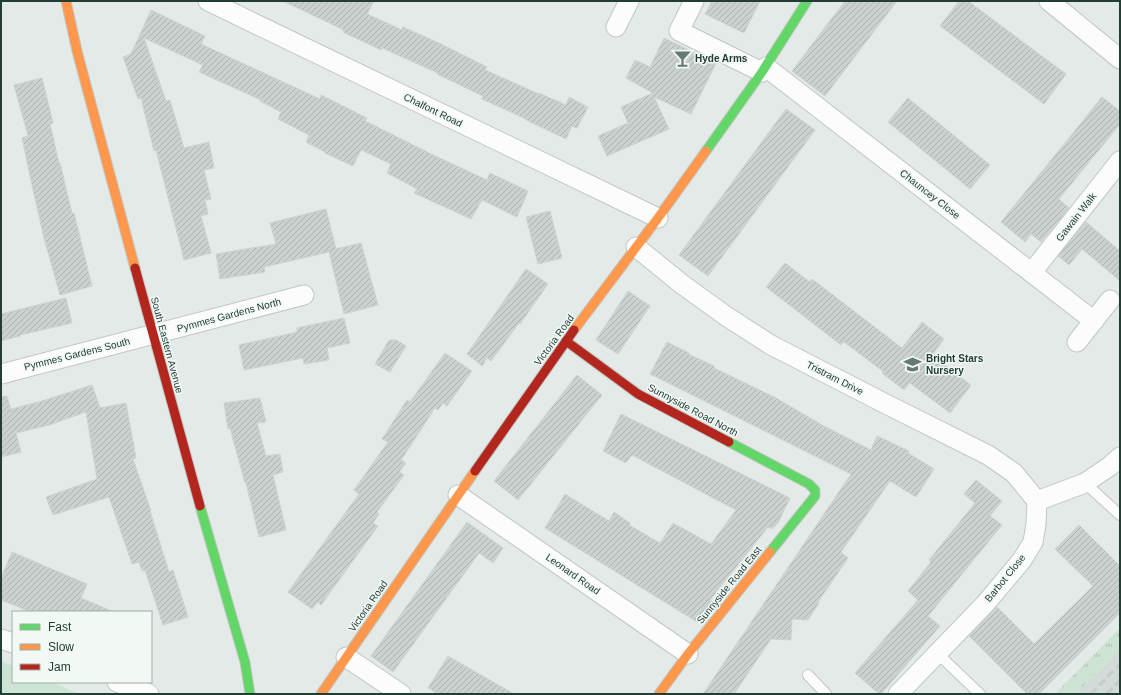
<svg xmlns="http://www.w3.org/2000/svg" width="1121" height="695" font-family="Helvetica,sans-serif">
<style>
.built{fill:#d2dbd7}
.grass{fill:url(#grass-tufts)}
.park{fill:#cde3d3}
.building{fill:url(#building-hatch);stroke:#cdd3d0}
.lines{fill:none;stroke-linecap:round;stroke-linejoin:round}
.lane-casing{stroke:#c1c7c4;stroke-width:12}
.street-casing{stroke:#c1c7c4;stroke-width:21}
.fast-casing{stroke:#c0c7c4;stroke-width:11}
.slow-casing{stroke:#c0c7c4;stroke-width:11}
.jam-casing{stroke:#c0c7c4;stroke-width:11}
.lane{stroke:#fbfcfb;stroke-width:10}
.street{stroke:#fbfcfb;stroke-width:19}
.fast{stroke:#63d668;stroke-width:9}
.slow{stroke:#ff974d;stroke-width:9}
.jam{stroke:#b3261e;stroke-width:9}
.rail{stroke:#c7cbc9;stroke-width:3;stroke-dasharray:8 4;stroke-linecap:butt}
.labels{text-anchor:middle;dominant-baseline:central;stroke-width:3;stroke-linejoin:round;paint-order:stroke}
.poi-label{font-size:10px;font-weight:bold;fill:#213e34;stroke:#f2f9f5;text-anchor:start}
.street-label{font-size:10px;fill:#213e34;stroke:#f2f9f5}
</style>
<defs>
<pattern id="grass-tufts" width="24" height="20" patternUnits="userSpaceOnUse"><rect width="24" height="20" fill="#cde3d3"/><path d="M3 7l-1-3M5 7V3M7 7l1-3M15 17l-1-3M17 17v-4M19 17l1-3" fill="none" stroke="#b0c4b6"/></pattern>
<pattern id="building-hatch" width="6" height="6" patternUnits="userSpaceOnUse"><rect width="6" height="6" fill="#cbd1ce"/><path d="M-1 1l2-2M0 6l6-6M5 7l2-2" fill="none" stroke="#aeb4b2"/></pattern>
</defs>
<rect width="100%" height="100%" fill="#e4eae7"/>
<!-- built -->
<path class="built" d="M 1120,649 L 1119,694 L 1076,694 Z"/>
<!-- grass -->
<path class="grass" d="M 1120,628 L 1120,649 L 1076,694 L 1055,694 Z"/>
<!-- park -->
<path class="park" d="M 1,661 L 13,666 L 13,682 L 51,682 L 79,694 L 1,694 Z"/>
<!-- building -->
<path class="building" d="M 283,1 L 374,1 L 367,14 L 402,30 L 403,27 L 441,44 L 487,67 L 485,70 L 539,94 L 539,93 L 566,105 L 569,97 L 588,107 L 577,128 L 572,126 L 566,139 L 526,120 L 526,119 L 482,99 L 483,96 L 437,74 L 438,73 L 382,48 L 381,50 L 343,32 L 344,30 Z
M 712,1 L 760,1 L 744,33 L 705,14 Z
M 845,1 L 897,1 L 825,96 L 792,71 Z
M 959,1 L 968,1 L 1066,74 L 1044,104 L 940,26 Z
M 151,10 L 205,36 L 201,44 L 320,99 L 321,95 L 367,118 L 365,121 L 433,155 L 487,180 L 490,173 L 528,191 L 517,217 L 482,200 L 471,219 L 414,193 L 417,189 L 387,173 L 391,164 L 361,150 L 353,166 L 325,153 L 325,152 L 306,142 L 309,135 L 278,119 L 281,112 L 260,101 L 261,100 L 199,72 L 203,65 L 144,38 L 166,101 L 170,100 L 184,148 L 209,142 L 214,168 L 204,170 L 211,199 L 205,200 L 208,214 L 201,216 L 211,253 L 184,260 L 156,150 L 154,151 L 141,98 L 138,99 L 123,57 L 131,54 Z
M 664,38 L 716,63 L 691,114 L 654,97 L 669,129 L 607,156 L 598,136 L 628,123 L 621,107 L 653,93 L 626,78 L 635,60 L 650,67 Z
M 42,78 L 53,123 L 50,124 L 59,163 L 60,163 L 72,213 L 74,213 L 92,286 L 60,295 L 44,238 L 32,185 L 22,138 L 28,136 L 14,85 Z
M 1102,97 L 1120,111 L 1120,124 L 1059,199 L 1069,208 L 1041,242 L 1031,234 L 1025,242 L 1001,222 Z
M 908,98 L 990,165 L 970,189 L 888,122 Z
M 786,109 L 815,130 L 708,276 L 679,255 Z
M 326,209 L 336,249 L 361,243 L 378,305 L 344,314 L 329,252 L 264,267 L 265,272 L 220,279 L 216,254 L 276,244 L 270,223 Z
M 550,211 L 562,258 L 538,264 L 526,217 Z
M 1086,222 L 1120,251 L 1120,281 L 1082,249 L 1069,265 L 1058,256 Z
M 785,263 L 810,282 L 812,279 L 902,348 L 922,322 L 944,339 L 932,355 L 971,385 L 950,413 L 910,383 L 904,390 L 882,373 L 884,372 L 844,342 L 841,345 L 766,287 Z
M 526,269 L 548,284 L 520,324 L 519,323 L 491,361 L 487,358 L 482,366 L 467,354 Z
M 628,291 L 650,306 L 618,354 L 596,340 Z
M 66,298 L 72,323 L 20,335 L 20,336 L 1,341 L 1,314 Z
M 344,318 L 350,343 L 327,348 L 329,360 L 304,364 L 303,358 L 244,370 L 239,345 L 297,332 L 297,328 Z
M 389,340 L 396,340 L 406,346 L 390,372 L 375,364 Z
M 667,342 L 689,353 L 688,354 L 714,366 L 714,368 L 776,398 L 822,425 L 871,450 L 877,436 L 909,451 L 908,453 L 934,469 L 916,497 L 890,481 L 841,552 L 848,558 L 818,602 L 819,603 L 808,620 L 792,619 L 791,640 L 771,639 L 734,694 L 703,694 L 851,474 L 650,374 Z
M 445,353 L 472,371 L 447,406 L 443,403 L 438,410 L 435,408 L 401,460 L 406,463 L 399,472 L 404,475 L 377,512 L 379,514 L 373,523 L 378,526 L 321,605 L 318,602 L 312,609 L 288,592 L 359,494 L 354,490 L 388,442 L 382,439 L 407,400 L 410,402 Z
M 577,375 L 602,395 L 518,500 L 494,481 Z
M 92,385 L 100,408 L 126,403 L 136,458 L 133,459 L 151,511 L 150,511 L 169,572 L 173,570 L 188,617 L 163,625 L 145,570 L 142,571 L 139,562 L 132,564 L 109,497 L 53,515 L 46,497 L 97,479 L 86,412 L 49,425 L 16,433 L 21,452 L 1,457 L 1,397 L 7,396 L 11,409 L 42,401 Z
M 260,398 L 266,422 L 257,423 L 266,456 L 280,454 L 283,472 L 273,475 L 286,530 L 259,537 L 246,483 L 245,483 L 230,428 L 228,429 L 224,403 Z
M 621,414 L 790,498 L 778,523 L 772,529 L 768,527 L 710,600 L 713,602 L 697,622 L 545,528 L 565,494 L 609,521 L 614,512 L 630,523 L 629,525 L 660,543 L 673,523 L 711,544 L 736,510 L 632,455 L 626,463 L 603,451 Z
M 976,480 L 1002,501 L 990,516 L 1002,525 L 928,616 L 940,626 L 881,694 L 879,694 L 855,673 L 918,600 L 908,591 L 931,562 L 929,560 L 975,503 L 964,494 Z
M 467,522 L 503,548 L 493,563 L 479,553 L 393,672 L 371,656 Z
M 1079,525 L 1120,566 L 1120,613 L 1039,694 L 1027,694 L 969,636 L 997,607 L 1034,644 L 1093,586 L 1055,549 Z
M 12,552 L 87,584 L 81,598 L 114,612 L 31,612 L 1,600 L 1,578 Z
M 448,656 L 514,694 L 438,694 L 428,688 Z"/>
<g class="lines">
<defs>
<path id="lane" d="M 1085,483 L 1120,515
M 937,653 L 980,694
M 808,675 L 826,694"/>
<path id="street" d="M 208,1 L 658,218
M 694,1 L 679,31 L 762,72
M 1049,1 L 1120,59
M 616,27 L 629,1
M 766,67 L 1094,321
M 636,247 L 683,285 L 726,316 L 771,345 L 882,402 L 988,455 L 1014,473 L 1037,501
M 1032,272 L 1120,161
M 1077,342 L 1110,300
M 1,374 L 304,295
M 458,495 L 688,654
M 1,639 L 13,643
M 346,657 L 401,694
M 117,682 L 149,694
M 898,694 L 985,604 L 1022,560 L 1033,542 L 1036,524 L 1037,501 L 1085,483 L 1110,466 L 1120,457"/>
<path id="fast" d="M 706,151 L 762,72 L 807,1
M 729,442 L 809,484 L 815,490 L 815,496 L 770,552
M 200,506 L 245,662 L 250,694"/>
<path id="slow" d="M 66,1 L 77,51 L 135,268
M 574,330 L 658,218 L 706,151
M 321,694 L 475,471
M 659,694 L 688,654 L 770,552"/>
<path id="jam" d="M 135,268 L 200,506
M 566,341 L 638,394 L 729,442
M 475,471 L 574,330"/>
</defs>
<!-- lane casing -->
<use href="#lane" class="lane-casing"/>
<!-- street casing -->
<use href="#street" class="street-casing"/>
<!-- fast casing -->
<use href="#fast" class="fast-casing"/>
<!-- slow casing -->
<use href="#slow" class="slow-casing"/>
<!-- jam casing -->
<use href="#jam" class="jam-casing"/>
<!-- lane -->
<use href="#lane" class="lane"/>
<!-- street -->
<use href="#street" class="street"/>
<!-- fast -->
<use href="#fast" class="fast"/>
<!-- slow -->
<use href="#slow" class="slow"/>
<!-- jam -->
<use href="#jam" class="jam"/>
<!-- rail -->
<path class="rail" d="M 1091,694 L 1120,664
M 1107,694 L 1120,680"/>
</g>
<!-- icons -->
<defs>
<symbol id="bar-bare" viewBox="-9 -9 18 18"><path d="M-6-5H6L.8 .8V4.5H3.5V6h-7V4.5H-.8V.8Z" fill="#657a73" stroke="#f2f9f5" stroke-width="2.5" paint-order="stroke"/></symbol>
<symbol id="school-bare" viewBox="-9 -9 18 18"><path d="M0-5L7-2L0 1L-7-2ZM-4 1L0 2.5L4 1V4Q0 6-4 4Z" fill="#657a73" stroke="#f2f9f5" stroke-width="2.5" paint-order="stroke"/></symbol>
</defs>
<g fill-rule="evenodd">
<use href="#bar-bare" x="670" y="46" width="25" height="25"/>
<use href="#school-bare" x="900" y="352" width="25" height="25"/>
</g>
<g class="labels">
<!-- poi labels -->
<g class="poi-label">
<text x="695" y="58">Hyde Arms</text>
<text x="926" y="358">Bright Stars<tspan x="926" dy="12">Nursery</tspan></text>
</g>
<!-- street labels -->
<g class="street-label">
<text transform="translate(433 110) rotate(26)">Chalfont Road</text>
<text transform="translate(930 194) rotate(38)">Chauncey Close</text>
<text transform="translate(1076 217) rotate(-52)">Gawain Walk</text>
<text transform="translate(229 315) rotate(-15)">Pymmes Gardens North</text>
<text transform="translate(554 340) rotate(-54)">Victoria Road</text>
<text transform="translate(167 345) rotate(75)">South Eastern Avenue</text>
<text transform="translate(77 354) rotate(-14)">Pymmes Gardens South</text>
<text transform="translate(835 378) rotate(27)">Tristram Drive</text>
<text transform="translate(693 410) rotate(28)">Sunnyside Road North</text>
<text transform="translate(573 574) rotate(35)">Leonard Road</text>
<text transform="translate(1005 578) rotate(-51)">Barbot Close</text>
<text transform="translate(729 585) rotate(-51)">Sunnyside Road East</text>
<text transform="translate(368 606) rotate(-55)">Victoria Road</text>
</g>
</g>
<!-- border -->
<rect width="1121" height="695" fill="none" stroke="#213e34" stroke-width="4"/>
<!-- legend -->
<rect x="12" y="611" width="140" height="72" fill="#f2f9f5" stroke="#9eaea8"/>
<rect x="20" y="624" width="20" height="6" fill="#63d668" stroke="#9eaea8"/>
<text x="48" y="631" font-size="12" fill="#213e34">Fast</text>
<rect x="20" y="644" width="20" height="6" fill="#ff974d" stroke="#9eaea8"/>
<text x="48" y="651" font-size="12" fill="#213e34">Slow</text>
<rect x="20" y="664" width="20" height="6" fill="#b3261e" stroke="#9eaea8"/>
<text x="48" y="671" font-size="12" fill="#213e34">Jam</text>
</svg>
